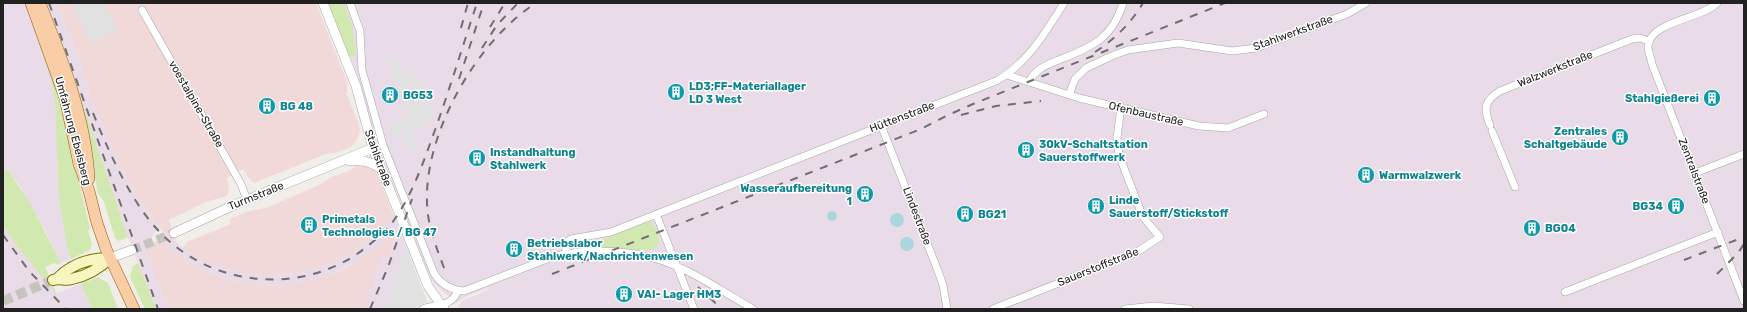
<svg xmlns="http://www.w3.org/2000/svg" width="1747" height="312" font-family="Rubik,sans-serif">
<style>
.commercial{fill:#f1d9da}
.industrial{fill:#eadbe8}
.grass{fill:#d2e8b1}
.parking{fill:#e1e1e1}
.water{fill:#abd6dd}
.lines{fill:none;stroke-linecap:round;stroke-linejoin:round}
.tertiary-tunnel{stroke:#c7c4c0;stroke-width:9;stroke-dasharray:9 4.5;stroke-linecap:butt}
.secondary-tunnel{stroke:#c7c4c0;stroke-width:10;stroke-dasharray:10 5;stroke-linecap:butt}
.minor-casing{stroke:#a5a5a5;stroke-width:8}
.tertiary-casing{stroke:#a5a5a5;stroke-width:10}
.secondary-casing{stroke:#767709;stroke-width:12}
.primary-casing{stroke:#985a06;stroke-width:12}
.minor{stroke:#fff;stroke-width:7}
.tertiary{stroke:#fff;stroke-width:9}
.secondary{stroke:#f8f5c0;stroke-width:10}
.primary{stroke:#f9cda6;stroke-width:11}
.rail{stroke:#6f6f6f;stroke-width:2;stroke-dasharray:8 8;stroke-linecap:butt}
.labels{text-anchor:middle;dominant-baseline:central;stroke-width:3;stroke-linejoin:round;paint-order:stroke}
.street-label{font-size:11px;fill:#212121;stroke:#fff}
.culture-label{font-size:11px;font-weight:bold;fill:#0d838f;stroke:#fff;text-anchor:start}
</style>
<rect width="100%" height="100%" fill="#f1ede8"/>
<!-- commercial -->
<path class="commercial" d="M 57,3 L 316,3 L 347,82 L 347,95 L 359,125 L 360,131 L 357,140 L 351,147 L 335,153 L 326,154 L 254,183 L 248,177 L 243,169 L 227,178 L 229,189 L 227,196 L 205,202 L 169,220 L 177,243 L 159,228 L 147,211 L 138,200 L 114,153 L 94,105 L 77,53 Z
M 356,165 L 365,165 L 374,169 L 377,173 L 394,217 L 364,244 L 346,256 L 328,265 L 306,271 L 283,275 L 263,276 L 240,273 L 217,266 L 202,260 L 183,248 L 187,242 L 231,224 L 229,219 L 249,211 L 266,208 L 317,186 L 332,177 L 351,170 Z
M 396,233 L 389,258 L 382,256 L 364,309 L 168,309 L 145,248 L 161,238 L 176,254 L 209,273 L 231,281 L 248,284 L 282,286 L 314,280 L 330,275 L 347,267 Z"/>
<!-- industrial -->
<path class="industrial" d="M 3,3 L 27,3 L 48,63 L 53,83 L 56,116 L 59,201 L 68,251 L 71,259 L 61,263 L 45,230 L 19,185 L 7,169 L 3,172 Z
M 44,3 L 57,3 L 77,53 L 94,105 L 114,153 L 138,200 L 159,228 L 148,241 L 145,248 L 168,309 L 156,309 L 128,237 L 77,87 Z
M 332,3 L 1744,3 L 1744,309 L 457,309 L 462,301 L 488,290 L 487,288 L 465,297 L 457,303 L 435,285 L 431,279 L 379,146 L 359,81 Z
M 394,217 L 406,246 L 384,309 L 364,309 L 382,256 L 389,258 L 396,233 L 362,258 L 330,275 L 314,280 L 282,286 L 248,284 L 231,281 L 209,273 L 176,254 L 161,238 L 165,233 L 183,248 L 202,260 L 240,273 L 263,276 L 283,275 L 306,271 L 328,265 L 346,256 L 364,244 Z
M 3,225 L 18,248 L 57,293 L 81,284 L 92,309 L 3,309 Z"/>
<!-- grass -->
<path class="grass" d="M 327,3 L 344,3 L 353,29 L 356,56 L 348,57 Z
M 48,63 L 53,70 L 90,229 L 88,230 L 92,244 L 90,250 L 71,259 L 68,251 L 59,201 L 55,102 Z
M 77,87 L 128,237 L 119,241 L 115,238 L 104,202 L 98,193 L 82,106 Z
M 7,169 L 30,203 L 61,263 L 58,265 L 55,263 L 45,267 L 57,294 L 18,248 L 3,225 L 3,172 Z
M 650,221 L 652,222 C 657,233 665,244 651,250 L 576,248 L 574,245 L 575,243 L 596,241 L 610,237 Z
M 138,263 L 156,309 L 145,309 L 130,277 L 133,266 Z
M 98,277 L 108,283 L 118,309 L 92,309 L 81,284 Z"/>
<!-- parking -->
<path class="parking" d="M 71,3 L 103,3 L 118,29 L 92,44 Z
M 397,56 L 405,73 L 415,70 L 434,118 L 422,129 L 411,133 L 417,149 L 409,153 L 401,135 L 392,139 L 387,124 L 409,115 L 387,60 Z
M 406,246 L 427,302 L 413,309 L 384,309 Z"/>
<!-- water -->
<path class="water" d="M827 216a5 5 0 1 1 10 0a5 5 0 1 1-10 0Z
M890 220a7 7 0 1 1 14 0a7 7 0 1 1-14 0Z
M900 244a7 7 0 1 1 14 0a7 7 0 1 1-14 0Z"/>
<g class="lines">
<!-- tertiary-tunnel -->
<path class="tertiary-tunnel" d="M 132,250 L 174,233"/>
<!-- secondary-tunnel -->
<path class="secondary-tunnel" d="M 3,301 L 53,280"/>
<defs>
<path id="minor" d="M 350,3 L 360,31 L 362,70 L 383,145 L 434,273 C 441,285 451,290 464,291 L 555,256 C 593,247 640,250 676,266 C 703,277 728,295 753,309
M 1717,3 C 1702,19 1650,21 1648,46 C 1648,52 1651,58 1652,64 L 1744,301
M 142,10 L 241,184 L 247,200
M 1007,75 L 1079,98 L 1199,126 L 1228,128 L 1264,114
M 1029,82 C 1036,68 1047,65 1061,59 C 1093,47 1113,37 1123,3
M 1069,95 L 1075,79 L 1086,68 L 1114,55 L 1128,50 L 1178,43 L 1232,51 L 1256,48 L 1347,14 L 1366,3
M 881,125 L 938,271 L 943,285 L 947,309
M 1490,125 C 1483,108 1485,100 1500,91 L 1632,39 L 1640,38 L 1649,41
M 1492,131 L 1515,187
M 1695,173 L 1744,154
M 656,214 L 694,309
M 566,253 L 566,243 L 571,239 L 611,232 L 996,81 C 1026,65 1046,32 1064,3
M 1565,292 L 1718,232
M 423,309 C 436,304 453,307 458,290
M 993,309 L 1137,252 L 1160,237 L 1143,217 L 1119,155 L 1117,138 L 1121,107
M 1125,309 L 1153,306 L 1189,309"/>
<path id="tertiary" d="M 323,3 L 356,86 L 373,148 L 399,213 L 428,286 L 444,309
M 349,161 C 362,160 370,161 381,169
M 174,233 L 232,206 L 373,148
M 110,258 L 132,250"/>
<path id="secondary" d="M 57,279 C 71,264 90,258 110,258
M 53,280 C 59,278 65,281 72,279 C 86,276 100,268 110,258"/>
<path id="primary" d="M 31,3 L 65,98 L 79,164 L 89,191 L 97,223 L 106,249 L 134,309
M 40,3 C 62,59 86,118 89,179"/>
</defs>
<!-- minor casing -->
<use href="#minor" class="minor-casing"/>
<!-- tertiary casing -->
<use href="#tertiary" class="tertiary-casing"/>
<!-- secondary casing -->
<use href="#secondary" class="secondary-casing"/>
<!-- primary casing -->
<use href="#primary" class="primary-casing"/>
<!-- minor -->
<use href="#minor" class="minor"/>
<!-- tertiary -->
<use href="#tertiary" class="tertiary"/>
<!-- secondary -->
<use href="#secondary" class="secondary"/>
<!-- primary -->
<use href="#primary" class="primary"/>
<!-- rail -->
<path class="rail" d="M 49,3 L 158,309
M 490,27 L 505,3
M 461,28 L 468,3
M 482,48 L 497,25 L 518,3
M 1095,52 C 1115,39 1131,23 1143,3
M 459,79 L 484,3
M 93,113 C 108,150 129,198 156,228 C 208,287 301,297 364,249 C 374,241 384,233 392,223 C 413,194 423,163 435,130 C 450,88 463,45 477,3
M 961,115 L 996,106 L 1041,101
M 3,235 L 29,271 L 66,309
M 1684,260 L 1744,237
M 444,268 C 436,246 427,225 427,201 C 425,131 478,40 536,3
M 552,274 L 921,129 L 946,116 L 973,104 L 1225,3
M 1717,274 L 1738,253 L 1744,244
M 698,287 L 722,309
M 370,309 L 388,267 L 412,199"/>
</g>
<!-- icons -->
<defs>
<symbol id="building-disc" viewBox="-11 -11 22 22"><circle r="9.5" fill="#0f9aa8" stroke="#fff"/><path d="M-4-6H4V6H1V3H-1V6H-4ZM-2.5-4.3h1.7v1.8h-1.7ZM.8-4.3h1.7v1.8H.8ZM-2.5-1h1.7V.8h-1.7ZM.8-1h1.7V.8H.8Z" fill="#fff"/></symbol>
</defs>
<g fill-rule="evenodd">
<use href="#building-disc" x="666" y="82" width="20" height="20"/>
<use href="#building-disc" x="380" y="85" width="20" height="20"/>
<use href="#building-disc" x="1702" y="88" width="20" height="20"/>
<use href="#building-disc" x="257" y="96" width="20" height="20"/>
<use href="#building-disc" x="1610" y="127" width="20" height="20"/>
<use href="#building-disc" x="1016" y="140" width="20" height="20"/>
<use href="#building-disc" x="467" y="148" width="20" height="20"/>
<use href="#building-disc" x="1356" y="165" width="20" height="20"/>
<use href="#building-disc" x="855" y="184" width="20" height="20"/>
<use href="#building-disc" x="1086" y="196" width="20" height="20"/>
<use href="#building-disc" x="1666" y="196" width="20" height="20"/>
<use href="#building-disc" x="955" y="204" width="20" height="20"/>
<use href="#building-disc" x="299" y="215" width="20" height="20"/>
<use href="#building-disc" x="1522" y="218" width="20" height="20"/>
<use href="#building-disc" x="504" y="239" width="20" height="20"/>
<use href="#building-disc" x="614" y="284" width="20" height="20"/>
</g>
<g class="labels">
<!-- street labels -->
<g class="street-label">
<text transform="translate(1293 33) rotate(-20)">Stahlwerkstraße</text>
<text transform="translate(1555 69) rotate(-22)">Walzwerkstraße</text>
<text transform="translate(196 104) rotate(60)">voestalpine-Straße</text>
<text transform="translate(1146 114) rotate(13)">Ofenbaustraße</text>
<text transform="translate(902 117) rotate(-21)">Hüttenstraße</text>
<text transform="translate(73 131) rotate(75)">Umfahrung Ebelsberg</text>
<text transform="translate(378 158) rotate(70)">Stahlstraße</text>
<text transform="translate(1694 171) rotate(69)">Zentralstraße</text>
<text transform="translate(256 196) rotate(-22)">Turmstraße</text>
<text transform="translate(917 216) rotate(69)">Lindestraße</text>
<text transform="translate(1098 267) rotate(-22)">Sauerstoffstraße</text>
</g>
<!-- culture labels -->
<g class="culture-label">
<text x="689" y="86">LD3;FF-Materiallager<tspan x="689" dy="13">LD 3 West</tspan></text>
<text x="403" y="95">BG53</text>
<text x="1699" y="98" text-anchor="end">Stahlgießerei</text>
<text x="280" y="106">BG 48</text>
<text x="1607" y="131" text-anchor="end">Zentrales<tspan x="1607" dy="13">Schaltgebäude</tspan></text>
<text x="1039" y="144">30kV-Schaltstation<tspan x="1039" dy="13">Sauerstoffwerk</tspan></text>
<text x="490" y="152">Instandhaltung<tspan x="490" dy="13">Stahlwerk</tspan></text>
<text x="1379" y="175">Warmwalzwerk</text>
<text x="852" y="188" text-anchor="end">Wasseraufbereitung<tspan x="852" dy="13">1</tspan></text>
<text x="1109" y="200">Linde<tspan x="1109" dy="13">Sauerstoff/Stickstoff</tspan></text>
<text x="1663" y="206" text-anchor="end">BG34</text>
<text x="978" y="214">BG21</text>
<text x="322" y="219">Primetals<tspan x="322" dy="13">Technologies / BG 47</tspan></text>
<text x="1545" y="228">BG04</text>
<text x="527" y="243">Betriebslabor<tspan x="527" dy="13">Stahlwerk/Nachrichtenwesen</tspan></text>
<text x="637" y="294">VAI- Lager HM3</text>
</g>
</g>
<!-- border -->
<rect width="1747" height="312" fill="none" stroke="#212121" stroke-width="8"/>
</svg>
